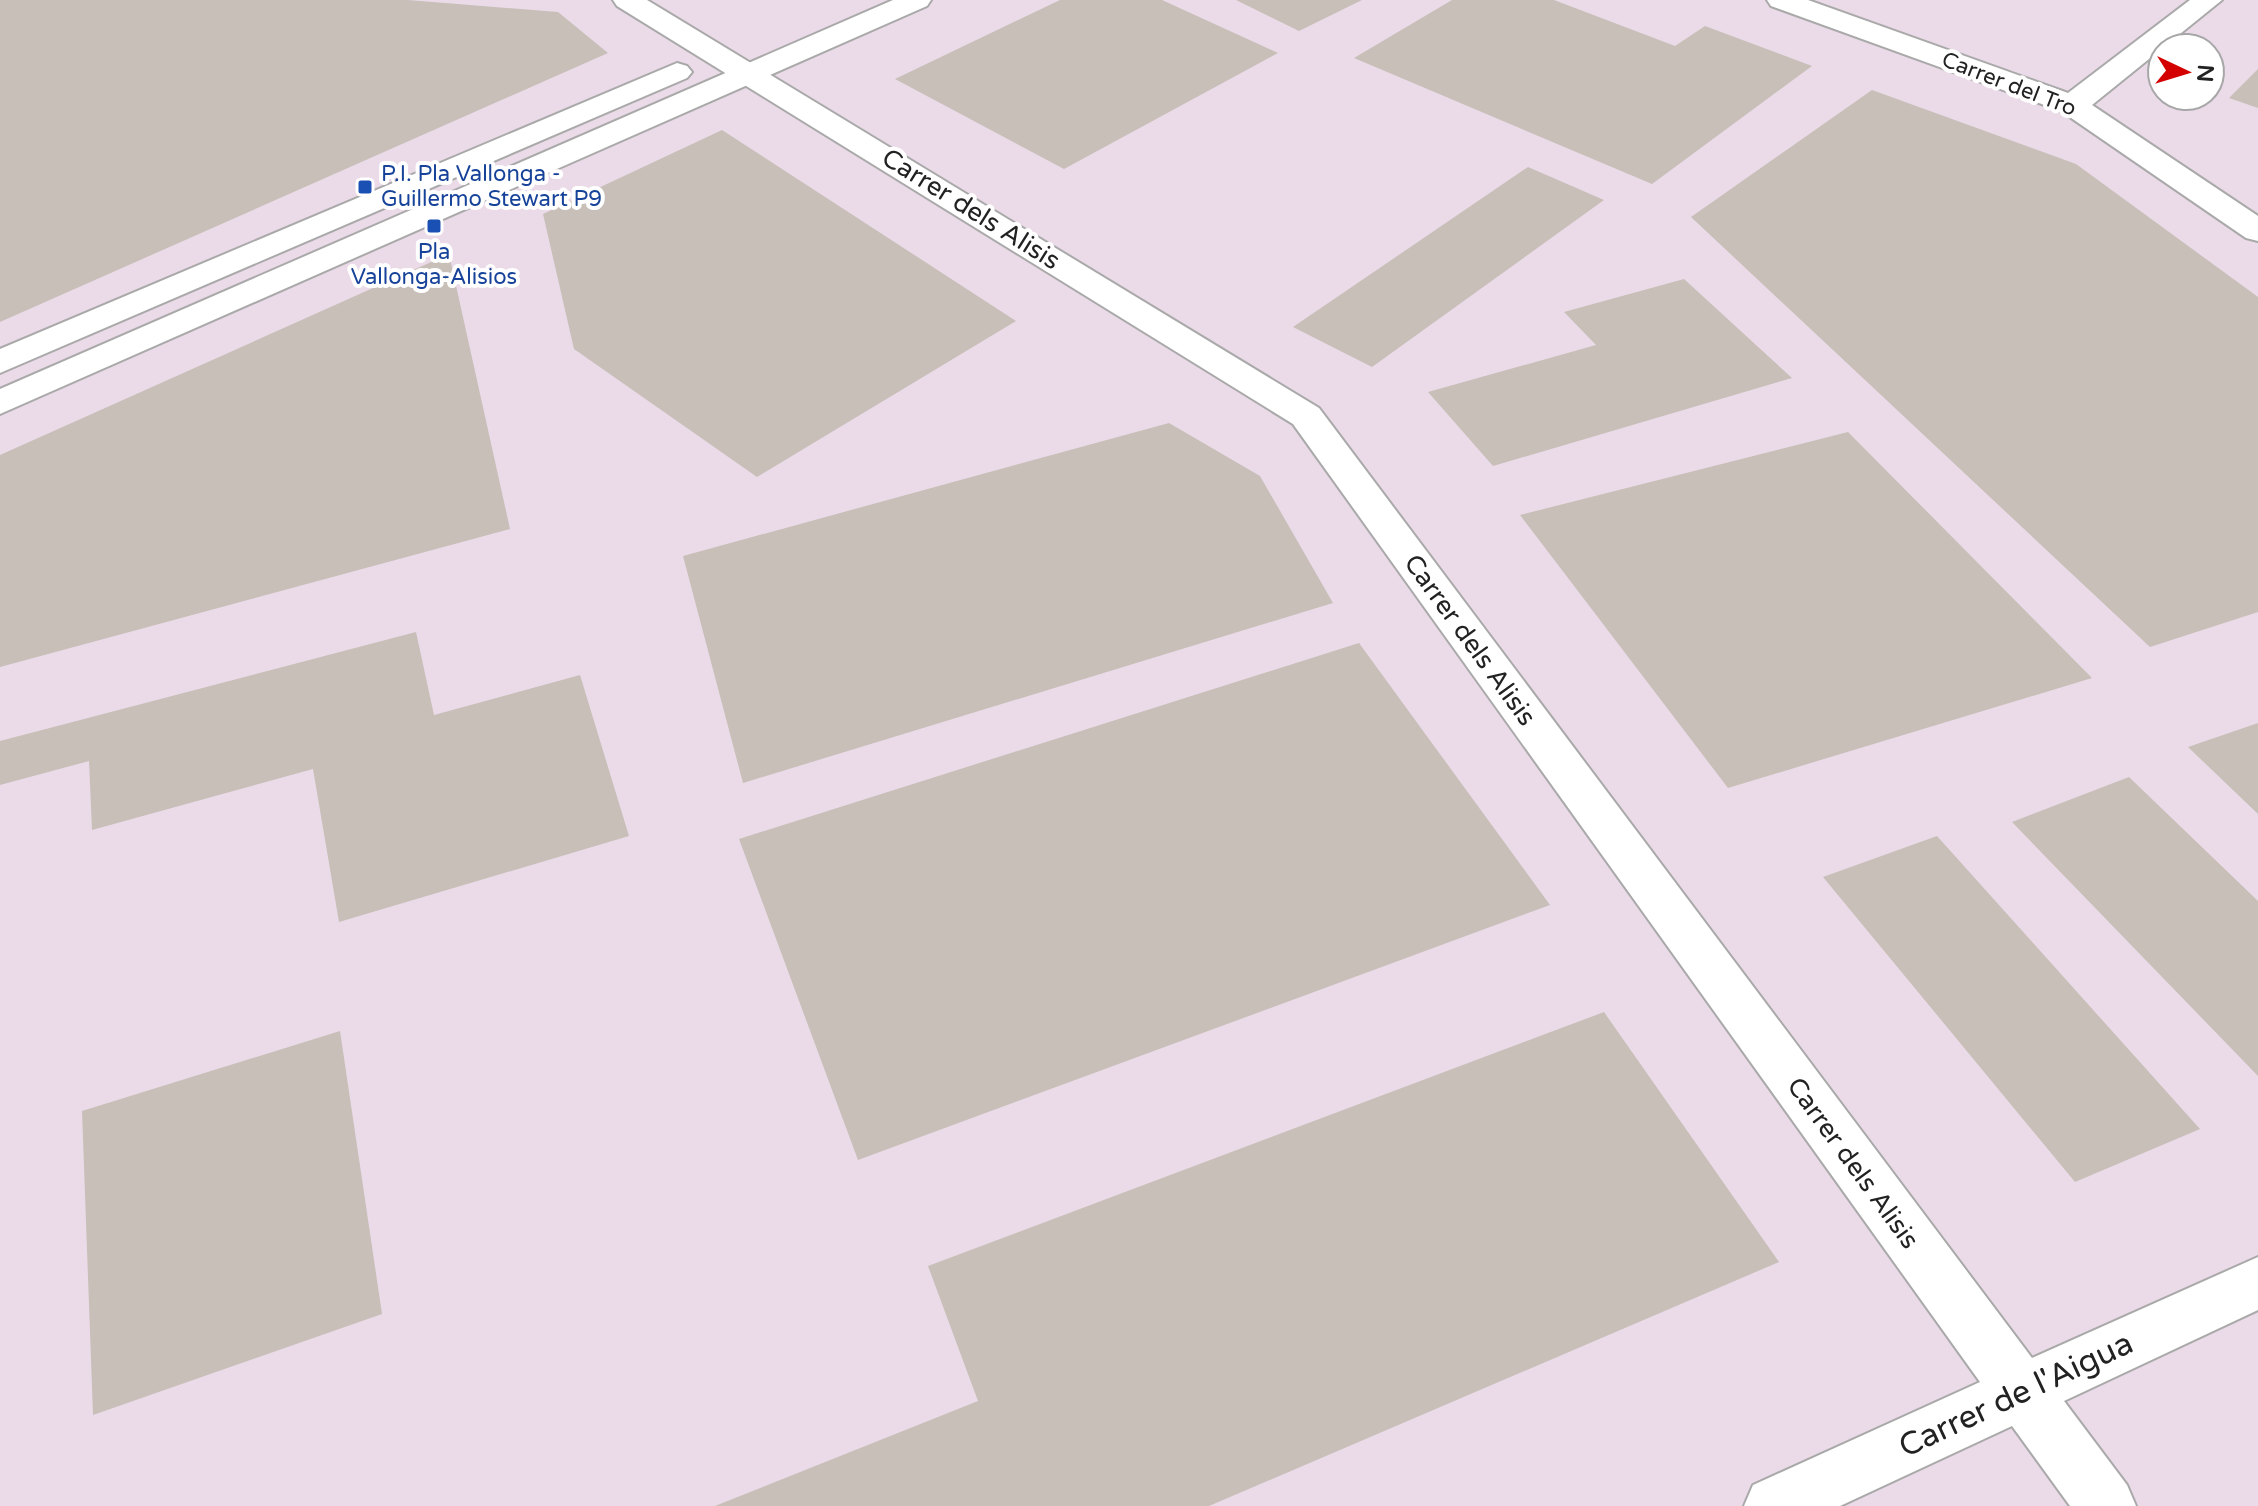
<svg xmlns="http://www.w3.org/2000/svg" width="2258" height="1506" font-family="'Varela Round',sans-serif">
<style>
.industrial{fill:#ebdbe8;fill-rule:evenodd}
.building{fill:#c7bfb8}
.lines{fill:none;stroke-linecap:round;stroke-linejoin:round}
.minor-casing{stroke:#a9a9a9;stroke-width:4}
.tertiary-casing{stroke:#a9a9a9;stroke-width:4}
.minor{fill:#fff;fill-rule:evenodd}
.tertiary{fill:#fff;fill-rule:evenodd}
.transit-dot{fill:#1a4fb4;stroke:#fff;stroke-width:3}
.labels{text-anchor:middle;dominant-baseline:central;stroke-width:8;stroke-linejoin:round;paint-order:stroke}
.far-street-label{font-size:22px;fill:#222;stroke:#fff}
.far-transit-label{font-size:22px;fill:#164399;stroke:#fff;text-anchor:start}
.street-label{font-size:26px;fill:#222;stroke:#fff}
.near-street-label{font-size:32px;fill:#222;stroke:#fff}
</style>
<rect width="100%" height="100%" fill="#f2efe9"/>
<!-- industrial -->
<path class="industrial" d="M 0,0 L 2258,0 L 2258,1506 L 0,1506 ZM 2162,48 L 2210,48 L 2210,96 L 2162,96 Z"/>
<!-- building -->
<path class="building" d="M 0,0 L 408,0 L 558,12 L 608,53 L 0,322 Z
M 1060,0 L 1162,0 L 1278,53 L 1064,169 L 895,79 Z
M 1236,0 L 1362,0 L 1299,31 Z
M 1452,0 L 1554,0 L 1675,46 L 1705,26 L 1812,66 L 1652,184 L 1354,58 Z
M 2258,69 L 2258,108 L 2229,98 Z
M 1872,90 L 2076,164 L 2258,297 L 2258,612 L 2150,647 L 1691,217 Z
M 722,130 L 1016,321 L 757,477 L 574,349 L 543,214 Z
M 1528,167 L 1604,200 L 1372,367 L 1293,327 Z
M 449,254 L 510,529 L 0,667 L 0,455 Z
M 1684,279 L 1792,378 L 1493,466 L 1428,392 L 1596,345 L 1564,312 Z
M 1169,423 L 1260,476 L 1333,603 L 743,783 L 683,556 Z
M 1848,432 L 2092,678 L 1728,788 L 1520,515 Z
M 416,632 L 434,715 L 580,675 L 629,836 L 339,922 L 313,769 L 92,830 L 89,761 L 0,785 L 0,741 Z
M 1359,643 L 1550,905 L 858,1160 L 739,839 Z
M 2258,723 L 2258,814 L 2188,747 Z
M 2129,777 L 2258,901 L 2258,1076 L 2012,822 Z
M 1937,836 L 2200,1129 L 2075,1182 L 1823,877 Z
M 1604,1012 L 1779,1262 L 1209,1506 L 715,1506 L 978,1401 L 928,1266 Z
M 340,1031 L 382,1314 L 93,1415 L 82,1111 Z"/>
<g class="lines">
<defs>
<path id="minor" d="M 613,0 L 647,0 L 1319,408 L 2032,1358 L 2258,1257 L 2258,1310 L 2064,1401 L 2127,1485 L 2136,1506 L 2070,1506 L 2012,1426 L 1840,1506 L 1744,1506 L 1753,1485 L 1980,1382 L 1293,424 L 617,6 Z
M 1767,0 L 1808,0 L 2068,93 L 2190,0 L 2222,0 L 2092,105 L 2258,216 L 2258,241 L 2246,238 L 2061,111 L 1771,6 Z"/>
<path id="tertiary" d="M 893,0 L 931,0 L 927,6 L 0,414 L 0,389 Z
M 677,63 L 687,66 L 692,72 L 687,78 L 0,373 L 0,349 Z"/>
</defs>
<!-- minor casing -->
<use href="#minor" class="minor-casing"/>
<!-- tertiary casing -->
<use href="#tertiary" class="tertiary-casing"/>
<!-- minor -->
<use href="#minor" class="minor"/>
<!-- tertiary -->
<use href="#tertiary" class="tertiary"/>
</g>
<!-- markers -->
<g class="transit-dot">
<rect x="357" y="179" width="16" height="16" rx="4"/>
<rect x="426" y="218" width="16" height="16" rx="4"/>
</g>
<g class="labels">
<!-- far-street labels -->
<g class="far-street-label">
<text transform="translate(2009 84) rotate(21)">Carrer del Tro</text>
</g>
<!-- far-transit labels -->
<g class="far-transit-label">
<text x="381" y="174">P.I. Pla Vallonga -<tspan x="381" dy="25">Guillermo Stewart P9</tspan></text>
<text x="434" y="252" text-anchor="middle">Pla<tspan x="434" dy="25">Vallonga-Alisios</tspan></text>
</g>
<!-- street labels -->
<g class="street-label">
<text transform="translate(971 209) rotate(32)">Carrer dels Alisis</text>
<text transform="translate(1470 640) rotate(54)">Carrer dels Alisis</text>
<text transform="translate(1853 1163) rotate(54)">Carrer dels Alisis</text>
</g>
<!-- near-street labels -->
<g class="near-street-label">
<text transform="translate(2016 1395) rotate(-25)">Carrer de l'Aigua</text>
</g>
</g>
<!-- north arrow -->
<g transform="translate(2186 72) rotate(94)"><circle r="38" fill="#ffffff" stroke="#a7a7a7" stroke-width="2"/>
<path d="M0-6L14 30L0 20L-14 30Z" fill="#d40000"/>
<text y="-12" font-size="22" font-weight="bold" text-anchor="middle" fill="#222222">N</text>
</g>
</svg>
